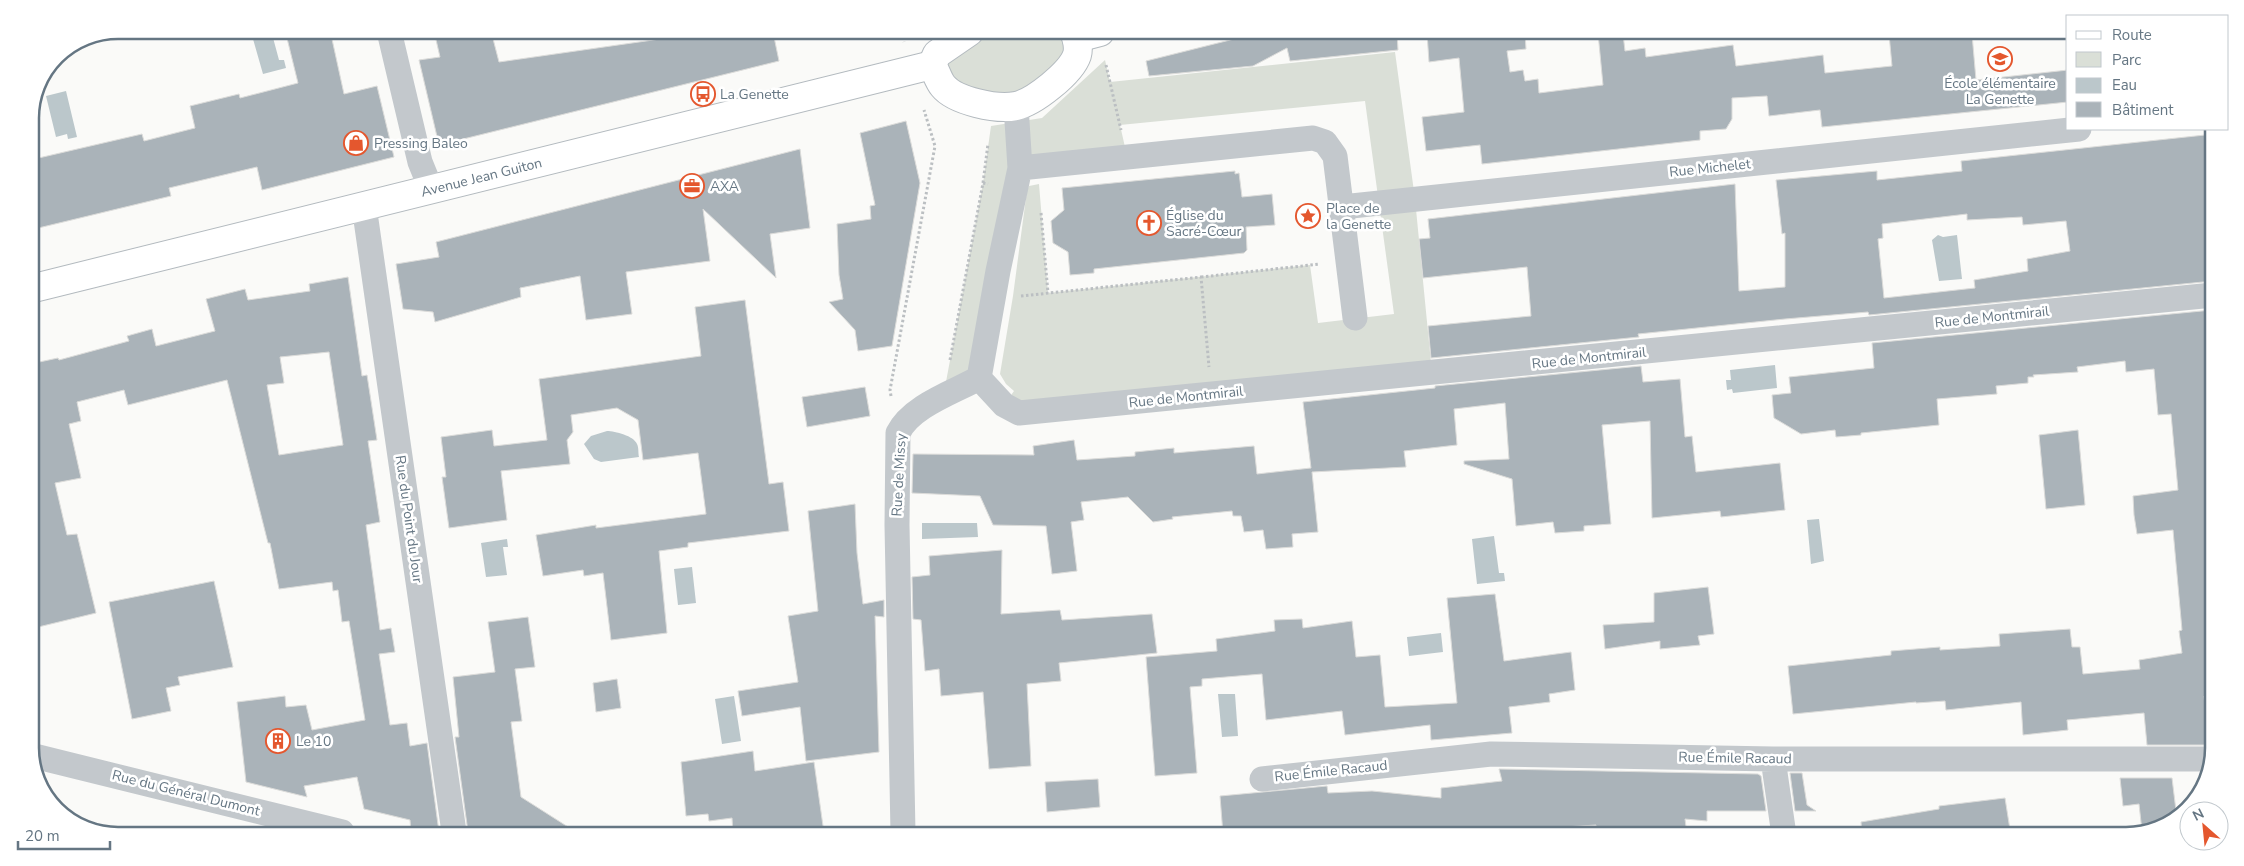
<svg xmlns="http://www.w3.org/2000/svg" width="2244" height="866" font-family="'Nunito Sans',sans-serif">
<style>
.green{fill:#dadfd7}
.water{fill:#bbc7cb}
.building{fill:#aab3b9;stroke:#dcdcda;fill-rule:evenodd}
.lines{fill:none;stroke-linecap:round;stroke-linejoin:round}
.secondary-casing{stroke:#b3babf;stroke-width:30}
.path{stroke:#bbbfc2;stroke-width:3;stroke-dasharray:2.5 2.5;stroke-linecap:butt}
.street{stroke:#c3c8cc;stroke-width:25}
.secondary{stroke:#fff;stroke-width:28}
.labels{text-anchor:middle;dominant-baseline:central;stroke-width:5;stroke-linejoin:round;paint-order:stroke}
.poi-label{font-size:14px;fill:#657683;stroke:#fff;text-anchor:start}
.street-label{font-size:14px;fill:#657683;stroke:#fff}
.rim{fill:none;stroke:#657683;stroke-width:2.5}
</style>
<rect width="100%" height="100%" fill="#fafaf8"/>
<!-- green -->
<path class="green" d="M 969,32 L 1074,32 L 1077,38 L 1039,96 L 954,94 L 937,54 Z
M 1395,52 L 1415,199 L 1432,373 L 1004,405 L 1014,391 L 1006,384 L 1000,374 L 1013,296 L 1027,190 L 1029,186 L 1039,184 L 1048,293 L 1310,265 L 1318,323 L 1394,314 L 1365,101 L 1120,125 L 1127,156 L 1020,168 L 979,378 L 943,398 L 983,183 L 991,126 L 1042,118 L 1105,60 L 1110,82 Z"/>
<!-- water -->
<path class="water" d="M 272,34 L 279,60 L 284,60 L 286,68 L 263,74 L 253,39 Z
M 66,91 L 77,137 L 68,139 L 67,134 L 56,137 L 46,96 Z
M 1938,235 L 1943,237 L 1957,235 L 1962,279 L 1939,281 L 1932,240 Z
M 1775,365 L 1777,388 L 1733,393 L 1732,389 L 1727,390 L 1726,380 L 1731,380 L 1730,370 Z
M 607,431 C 615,431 634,436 637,444 C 639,448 638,453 639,457 L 601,462 L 594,459 L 584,444 L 591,436 Z
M 1819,519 L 1824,561 L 1811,564 L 1807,520 Z
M 922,523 L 977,523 L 978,537 L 922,539 Z
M 1494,536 L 1499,573 L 1504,573 L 1505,581 L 1477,584 L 1472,539 Z
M 507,539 L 508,547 L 503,547 L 507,575 L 486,577 L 481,543 Z
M 692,567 L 696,603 L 678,605 L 674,569 Z
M 1441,633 L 1443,652 L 1409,656 L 1407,637 Z
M 1218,694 L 1235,694 L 1238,736 L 1222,737 Z
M 734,696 L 741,741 L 722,744 L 715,699 Z"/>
<!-- building -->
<path class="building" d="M 285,30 L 330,30 L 344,94 L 377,86 L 394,157 L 262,190 L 257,167 L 169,188 L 171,196 L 30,230 L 30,160 L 142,134 L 144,141 L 195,128 L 190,106 L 239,94 L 240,98 L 298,83 Z
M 434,31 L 491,31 L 499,62 L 695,34 L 694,31 L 773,32 L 779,61 L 439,145 L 419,60 L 440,57 Z
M 1258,33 L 1397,33 L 1398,50 L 1290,61 L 1287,48 L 1253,66 L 1149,76 L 1146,61 Z
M 1427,33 L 1525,33 L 1526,49 L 1507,51 L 1510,72 L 1523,70 L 1525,81 L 1538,79 L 1539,93 L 1603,85 L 1598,33 L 1623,34 L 1625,51 L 1645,48 L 1646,57 L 1733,45 L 1736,66 L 1823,55 L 1825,73 L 1892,66 L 1889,34 L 1972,34 L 1976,80 L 2068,70 L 2068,102 L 1822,127 L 1820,110 L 1769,116 L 1767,96 L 1732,98 L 1732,119 L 1726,129 L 1700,131 L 1700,140 L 1482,164 L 1480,145 L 1426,151 L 1422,117 L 1464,112 L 1459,58 L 1429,62 Z
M 906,121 L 920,183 L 892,346 L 858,351 L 855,330 L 829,302 L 843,299 L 839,275 L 837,224 L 871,219 L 870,206 L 875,205 L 860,133 Z
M 2205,135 L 2214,135 L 2213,184 L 2210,184 L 2213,216 L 2213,281 L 1869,315 L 1868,312 L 1785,319 L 1638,334 L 1639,337 L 1431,358 L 1428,326 L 1531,316 L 1527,267 L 1423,278 L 1419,239 L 1430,238 L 1428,219 L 1735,184 L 1739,291 L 1785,287 L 1785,233 L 1782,234 L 1776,180 L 1877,171 L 1877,180 L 1962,171 L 1961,161 ZM 1967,214 L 1967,220 L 2022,217 L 2023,225 L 2066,221 L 2070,251 L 2027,259 L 2028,271 L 1974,280 L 1975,288 L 1884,298 L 1878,239 L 1883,238 L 1882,224 Z
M 800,149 L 810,228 L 770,234 L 776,278 L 703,209 L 710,261 L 626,272 L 632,314 L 586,320 L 580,276 L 520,288 L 521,297 L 435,322 L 433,312 L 403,309 L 396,264 L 439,257 L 436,242 Z
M 1235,171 L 1235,174 L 1239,173 L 1242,197 L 1272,194 L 1275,225 L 1246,227 L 1247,250 L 1244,253 L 1094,269 L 1094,273 L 1070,275 L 1068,252 L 1053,243 L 1051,221 L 1064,210 L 1062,188 Z
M 348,277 L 362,376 L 367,375 L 377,440 L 368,441 L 380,522 L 366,525 L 380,630 L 391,628 L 395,652 L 379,654 L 390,725 L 407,723 L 410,746 L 427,743 L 439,832 L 411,832 L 410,820 L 364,809 L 357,777 L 304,786 L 307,797 L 246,782 L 237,702 L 285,696 L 286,707 L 306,705 L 312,730 L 365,720 L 349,621 L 342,622 L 338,590 L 333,591 L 332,582 L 279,589 L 270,543 L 268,543 L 227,380 L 128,405 L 124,390 L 77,402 L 81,421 L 69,424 L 81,478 L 55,483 L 67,535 L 77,534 L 96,613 L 30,629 L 30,364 L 58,358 L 59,360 L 129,341 L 127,336 L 152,329 L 156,346 L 215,331 L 206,299 L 245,289 L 248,300 L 310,291 L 309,284 ZM 329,352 L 343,445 L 279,455 L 267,385 L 284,383 L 280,357 Z
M 745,300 L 769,484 L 783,482 L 789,531 L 688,543 L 688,547 L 659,551 L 667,633 L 611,640 L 603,573 L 584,576 L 583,570 L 543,576 L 536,535 L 596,525 L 596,528 L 706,514 L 698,453 L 643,460 L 638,420 L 617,408 L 571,415 L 573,432 L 567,440 L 570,464 L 501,471 L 507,520 L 449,528 L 442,477 L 446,477 L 441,437 L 492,430 L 494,446 L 547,440 L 539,379 L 701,356 L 695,307 Z
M 2212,310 L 2211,588 L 2206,588 L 2210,628 L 2210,695 L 2204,696 L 2209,745 L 2147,745 L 2144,713 L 2067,720 L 2068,730 L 2023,735 L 2021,702 L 1946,710 L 1945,701 L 1916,703 L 1916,702 L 1793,714 L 1788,666 L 1891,655 L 1891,651 L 1940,647 L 1940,650 L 2000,646 L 1999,634 L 2070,629 L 2072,647 L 2080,647 L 2083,674 L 2140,669 L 2139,660 L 2182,653 L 2179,631 L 2182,630 L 2173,530 L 2137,534 L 2134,515 L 2133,496 L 2178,490 L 2171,414 L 2158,415 L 2154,369 L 2126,372 L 2125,361 L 2077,367 L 2078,372 L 2033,375 L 2034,377 L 2028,377 L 2028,383 L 1996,386 L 1997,394 L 1937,399 L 1939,425 L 1861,433 L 1861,435 L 1836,437 L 1835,430 L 1801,434 L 1774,418 L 1772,395 L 1791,393 L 1789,377 L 1874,368 L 1872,343 Z
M 1641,366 L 1643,382 L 1680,379 L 1685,437 L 1692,436 L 1696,472 L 1780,463 L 1785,510 L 1721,517 L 1720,511 L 1652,518 L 1650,421 L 1602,425 L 1611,524 L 1584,526 L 1584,531 L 1555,533 L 1553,522 L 1516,526 L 1512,479 L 1464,464 L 1464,461 L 1509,459 L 1505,403 L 1454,409 L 1457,445 L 1404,451 L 1406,467 L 1312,472 L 1318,532 L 1292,534 L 1293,547 L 1266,549 L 1263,530 L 1244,532 L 1241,516 L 1233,516 L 1232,511 L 1172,517 L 1173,519 L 1153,522 L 1128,497 L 1081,502 L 1084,520 L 1071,522 L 1077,571 L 1052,574 L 1046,526 L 993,525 L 980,496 L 912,493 L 913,454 L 1034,455 L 1033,446 L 1074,440 L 1077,460 L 1135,456 L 1135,452 L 1174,448 L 1174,453 L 1254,446 L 1257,474 L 1311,468 L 1303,402 L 1435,388 L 1435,386 Z
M 865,387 L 870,416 L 807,427 L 802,397 Z
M 2078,430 L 2085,505 L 2046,509 L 2039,435 Z
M 855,504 L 857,553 L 863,604 L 884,600 L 884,617 L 875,616 L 879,752 L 806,761 L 800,707 L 742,716 L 738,691 L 798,682 L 788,616 L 818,611 L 808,511 Z
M 1002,550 L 1001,614 L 1060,610 L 1062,620 L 1152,614 L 1157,653 L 1059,663 L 1061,681 L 1027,684 L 1031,766 L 989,769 L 983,692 L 941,696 L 939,669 L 925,671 L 921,620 L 913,619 L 912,577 L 930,575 L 929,556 Z
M 214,581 L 233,667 L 178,677 L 180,685 L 166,688 L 171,711 L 132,719 L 109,602 Z
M 1708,587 L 1714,634 L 1698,636 L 1700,645 L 1660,649 L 1660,641 L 1605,649 L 1603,625 L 1654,622 L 1654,593 Z
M 1495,594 L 1504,661 L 1571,652 L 1575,690 L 1549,694 L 1550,702 L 1509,707 L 1512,733 L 1431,740 L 1430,725 L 1345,735 L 1342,711 L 1266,720 L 1262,674 L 1202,679 L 1202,686 L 1190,687 L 1197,773 L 1155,776 L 1146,657 L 1217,651 L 1216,639 L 1275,631 L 1274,620 L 1302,619 L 1303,628 L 1352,621 L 1356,657 L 1380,655 L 1385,707 L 1457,703 L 1447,598 Z
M 528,617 L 535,667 L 515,669 L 522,721 L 511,722 L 521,797 L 576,832 L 468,832 L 455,737 L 459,737 L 453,677 L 495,672 L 488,622 Z
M 617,679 L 621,708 L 596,712 L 593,683 Z
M 753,751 L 755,771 L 814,762 L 824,833 L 733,833 L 732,818 L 709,821 L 708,814 L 686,816 L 681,762 Z
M 1499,769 L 1758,774 L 1761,776 L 1766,811 L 1707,811 L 1707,821 L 1685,819 L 1687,835 L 1611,835 L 1610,827 L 1596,827 L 1596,825 L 1548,828 L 1548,835 L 1223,834 L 1220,796 L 1327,786 L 1328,793 L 1372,791 L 1441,798 L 1441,788 L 1502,781 Z
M 1790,773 L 1802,773 L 1807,805 L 1816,811 L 1795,811 Z
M 2120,778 L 2172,778 L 2177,819 L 2142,831 L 2139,804 L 2123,806 Z
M 1098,779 L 1100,807 L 1047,812 L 1045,782 Z
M 2005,798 L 2011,836 L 1862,835 L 1861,822 L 1939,809 L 1939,806 Z"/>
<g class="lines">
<defs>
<g id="secondary">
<path d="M 969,32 L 937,54 L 932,65 C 936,71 938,80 943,86 C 955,101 997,110 1016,106 C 1034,102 1071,73 1077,55 C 1079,48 1077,38 1074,32"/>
<path d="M 1077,38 L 1100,32"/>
<path id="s1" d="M 30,289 L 932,65"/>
</g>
</defs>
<!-- secondary casing -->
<use href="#secondary" class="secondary-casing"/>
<!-- path -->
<path class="path" d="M 902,32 L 904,42
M 1106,65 L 1121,130
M 983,183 L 988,144
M 1041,213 L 1048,293
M 1201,277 L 1320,264
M 1021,296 L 1201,277 L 1209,367
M 950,360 L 983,183 L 988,184
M 891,396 L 890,390 L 935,146 L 924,110"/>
<!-- street -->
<path class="street" d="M 389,31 L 420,162 L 431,189
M 1020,168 L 1313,138 L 1325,142 L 1335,156 L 1355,318
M 364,206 L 454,832
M 1342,207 L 2079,129
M 979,378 L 1004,405 L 1019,413 L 2213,295
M 979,378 L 998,271 L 1020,168 L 1016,106
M 30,755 L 342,832
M 1773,759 L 1784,835
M 1262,779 L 1491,754 L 1773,759 L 2209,759
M 903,833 L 897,525 L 898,433 C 911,406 954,392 979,378"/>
<!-- secondary -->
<use href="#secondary" class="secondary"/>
</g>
<!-- icons -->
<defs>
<symbol id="school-ring" viewBox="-11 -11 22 22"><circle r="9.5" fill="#fff" stroke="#e4572e" stroke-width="1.5"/><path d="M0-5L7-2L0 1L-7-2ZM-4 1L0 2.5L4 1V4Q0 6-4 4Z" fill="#e4572e"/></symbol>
<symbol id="bus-ring" viewBox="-11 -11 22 22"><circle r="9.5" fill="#fff" stroke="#e4572e" stroke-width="1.5"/><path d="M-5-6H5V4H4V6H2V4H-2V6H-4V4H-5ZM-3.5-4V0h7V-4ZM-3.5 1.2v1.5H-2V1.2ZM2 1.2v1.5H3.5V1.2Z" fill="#e4572e"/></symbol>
<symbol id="shop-ring" viewBox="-11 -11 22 22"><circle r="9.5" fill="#fff" stroke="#e4572e" stroke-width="1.5"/><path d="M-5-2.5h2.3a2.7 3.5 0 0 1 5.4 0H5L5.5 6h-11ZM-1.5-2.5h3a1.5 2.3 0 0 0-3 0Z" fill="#e4572e"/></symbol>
<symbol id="office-ring" viewBox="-11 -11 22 22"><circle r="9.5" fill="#fff" stroke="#e4572e" stroke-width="1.5"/><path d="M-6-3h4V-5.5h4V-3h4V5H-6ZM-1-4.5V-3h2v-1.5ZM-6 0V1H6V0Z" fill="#e4572e"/></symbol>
<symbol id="sight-ring" viewBox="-11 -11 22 22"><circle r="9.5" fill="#fff" stroke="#e4572e" stroke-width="1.5"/><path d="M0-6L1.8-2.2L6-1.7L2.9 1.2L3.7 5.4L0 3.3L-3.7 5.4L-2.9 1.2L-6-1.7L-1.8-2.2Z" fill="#e4572e"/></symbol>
<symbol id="church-ring" viewBox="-11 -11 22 22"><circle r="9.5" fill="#fff" stroke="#e4572e" stroke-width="1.5"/><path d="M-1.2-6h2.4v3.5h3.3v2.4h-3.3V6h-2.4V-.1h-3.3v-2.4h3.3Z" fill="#e4572e"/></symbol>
<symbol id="building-ring" viewBox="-11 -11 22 22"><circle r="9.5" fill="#fff" stroke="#e4572e" stroke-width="1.5"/><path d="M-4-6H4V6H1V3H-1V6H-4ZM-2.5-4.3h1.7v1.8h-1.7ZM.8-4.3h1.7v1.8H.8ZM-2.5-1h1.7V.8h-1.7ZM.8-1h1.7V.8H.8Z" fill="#e4572e"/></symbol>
</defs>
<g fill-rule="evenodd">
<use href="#school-ring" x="1986" y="45" width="28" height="28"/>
<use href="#bus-ring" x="689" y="80" width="28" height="28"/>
<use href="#shop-ring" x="342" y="129" width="28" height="28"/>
<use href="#office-ring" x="678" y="172" width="28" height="28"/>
<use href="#sight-ring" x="1294" y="202" width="28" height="28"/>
<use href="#church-ring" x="1135" y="209" width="28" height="28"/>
<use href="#building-ring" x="264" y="727" width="28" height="28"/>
</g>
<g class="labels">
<!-- poi labels -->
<g class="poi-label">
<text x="2000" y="83" text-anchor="middle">École élémentaire<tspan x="2000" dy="16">La Genette</tspan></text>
<text x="720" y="94">La Genette</text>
<text x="374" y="143">Pressing Baleo</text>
<text x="710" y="186">AXA</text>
<text x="1326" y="208">Place de<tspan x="1326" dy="16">la Genette</tspan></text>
<text x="1166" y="215">Église du<tspan x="1166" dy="16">Sacré-Cœur</tspan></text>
<text x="296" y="741">Le 10</text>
</g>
<!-- street labels -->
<g class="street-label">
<text transform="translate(1710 168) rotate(-6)">Rue Michelet</text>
<text stroke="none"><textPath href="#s1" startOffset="465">Avenue Jean Guiton</textPath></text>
<text transform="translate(1992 317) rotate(-6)">Rue de Montmirail</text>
<text transform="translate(1589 358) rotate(-6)">Rue de Montmirail</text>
<text transform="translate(1186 397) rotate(-6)">Rue de Montmirail</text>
<text transform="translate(899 475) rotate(-87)">Rue de Missy</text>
<text transform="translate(409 519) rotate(82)">Rue du Point du Jour</text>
<text transform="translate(1735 758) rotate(1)">Rue Émile Racaud</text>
<text transform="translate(1331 771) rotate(-6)">Rue Émile Racaud</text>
<text transform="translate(186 793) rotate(14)">Rue du Général Dumont</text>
</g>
</g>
<!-- crop -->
<path d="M0 0H2244V866H0ZM118 39H2126A79 79 0 0 1 2205 118V748A79 79 0 0 1 2126 827H118A79 79 0 0 1 39 748V118A79 79 0 0 1 118 39Z" fill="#fff" fill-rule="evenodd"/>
<path class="rim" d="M118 39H2126A79 79 0 0 1 2205 118V748A79 79 0 0 1 2126 827H118A79 79 0 0 1 39 748V118A79 79 0 0 1 118 39Z"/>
<!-- legend -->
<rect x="2066" y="15" width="162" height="115" fill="#ffffff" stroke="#c1c8cd"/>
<rect x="2076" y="31" width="25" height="8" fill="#ffffff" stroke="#c1c8cd"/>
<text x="2112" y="40" font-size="15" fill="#657683">Route</text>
<rect x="2076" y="52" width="25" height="15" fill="#dadfd7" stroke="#c1c8cd"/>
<text x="2112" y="65" font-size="15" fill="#657683">Parc</text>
<rect x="2076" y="78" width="25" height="15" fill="#bbc7cb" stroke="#c1c8cd"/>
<text x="2112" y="90" font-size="15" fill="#657683">Eau</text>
<rect x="2076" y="102" width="25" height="15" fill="#aab3b9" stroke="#c1c8cd"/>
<text x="2112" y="115" font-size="15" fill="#657683">Bâtiment</text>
<!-- north arrow -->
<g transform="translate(2204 826) rotate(333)"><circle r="24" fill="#ffffff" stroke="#c1c8cd"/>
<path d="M0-4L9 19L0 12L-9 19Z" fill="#e4572e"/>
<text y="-8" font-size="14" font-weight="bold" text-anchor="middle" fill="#657683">N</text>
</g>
<!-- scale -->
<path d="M18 841v8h92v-8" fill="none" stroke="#657683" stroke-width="2.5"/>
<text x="25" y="841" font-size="15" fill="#657683" stroke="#ffffff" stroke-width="4" paint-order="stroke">20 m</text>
</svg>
